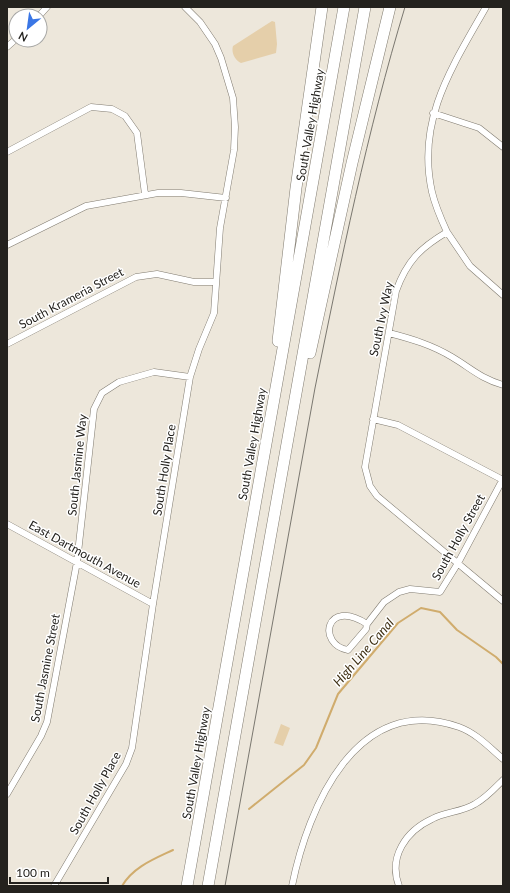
<svg xmlns="http://www.w3.org/2000/svg" width="510" height="893" font-family="Lato,sans-serif">
<style>
.green{fill:#e5cfaa}
.lines{fill:none;stroke-linecap:round;stroke-linejoin:round}
.stream{stroke:#d0ac6d;stroke-width:2}
.minor-casing{stroke:#807b70;stroke-width:7}
.motorway-casing{stroke:#807b70;stroke-width:12}
.minor{stroke:#fff;stroke-width:6}
.motorway{stroke:#fff;stroke-width:11}
.tram{stroke:#7a776f;stroke-width:1}
.labels{text-anchor:middle;dominant-baseline:central;stroke-width:3;stroke-linejoin:round;paint-order:stroke}
.street-label{font-size:12px;fill:#24221e;stroke:#fff}
.water-label{font-size:13px;font-style:italic;fill:#3f3013;stroke:#fff}
</style>
<rect width="100%" height="100%" fill="#ede7db"/>
<!-- green -->
<path class="green" d="M 272,21 L 275,22 L 277,44 L 276,53 L 241,63 C 235,60 231,53 233,46 Z
M 281,724 L 290,728 L 283,746 L 274,743 Z"/>
<g class="lines">
<!-- stream -->
<path class="stream" d="M 249,809 L 304,765 L 316,748 L 338,694 L 398,623 L 421,608 L 440,612 L 457,630 L 496,657 L 503,664
M 122,886 C 133,867 154,859 173,850"/>
<defs>
<path id="minor" d="M 486,7 C 452,67 416,120 432,192 C 435,205 441,219 447,232 C 420,248 407,261 396,291 L 365,467 L 370,486 L 377,496 L 503,601
M 39,16 L 47,7
M 7,47 L 16,39
M 433,113 L 479,128 L 503,147
M 7,152 L 91,107 L 112,109 L 125,116 L 137,133 L 145,194
M 447,232 L 470,266 L 503,295
M 7,245 L 86,206 L 158,193 L 181,193 L 226,198
M 389,333 C 412,339 432,345 452,357 C 472,369 480,378 503,385
M 7,344 L 136,277 L 157,274 L 194,282 L 216,282
M 373,419 L 398,425 L 503,480
M 7,524 L 153,604
M 367,624 C 325,597 317,645 348,650 L 366,629 L 367,624 L 384,602 L 399,592 L 410,589 L 440,592 L 458,563 L 503,479
M 7,794 L 41,736 L 47,722 L 77,562 L 94,409 L 102,393 L 119,382 L 154,372 L 190,377
M 54,886 L 126,764 L 132,748 L 153,604 L 190,377 L 199,349 L 214,313 L 220,228 L 234,150 L 235,127 L 233,98 L 221,58 L 215,44 L 200,22 L 185,7
M 292,886 C 308,807 357,691 459,727 C 476,733 490,748 503,759
M 399,886 C 388,857 406,831 432,819 C 445,812 462,812 475,804 C 486,798 495,788 503,780"/>
<path id="motorway" d="M 278,341 L 296,188 L 322,7
M 310,353 L 352,163 L 390,7
M 187,886 L 344,7
M 208,886 L 365,7"/>
</defs>
<!-- minor casing -->
<use href="#minor" class="minor-casing"/>
<!-- motorway casing -->
<use href="#motorway" class="motorway-casing"/>
<!-- minor -->
<use href="#minor" class="minor"/>
<!-- motorway -->
<use href="#motorway" class="motorway"/>
<!-- tram -->
<path class="tram" d="M 225,886 L 315,388 C 341,260 367,132 405,7"/>
</g>
<g class="labels">
<!-- street labels -->
<g class="street-label">
<text transform="translate(310 125) rotate(-80)">South Valley Highway</text>
<text transform="translate(71 298) rotate(-28)">South Krameria Street</text>
<text transform="translate(381 319) rotate(-78)">South Ivy Way</text>
<text transform="translate(252 444) rotate(-80)">South Valley Highway</text>
<text transform="translate(77 465) rotate(-84)">South Jasmine Way</text>
<text transform="translate(164 470) rotate(-81)">South Holly Place</text>
<text transform="translate(458 537) rotate(-61)">South Holly Street</text>
<text transform="translate(85 554) rotate(29)">East Dartmouth Avenue</text>
<text transform="translate(45 668) rotate(-79)">South Jasmine Street</text>
<text transform="translate(196 763) rotate(-80)">South Valley Highway</text>
<text transform="translate(95 793) rotate(-61)">South Holly Place</text>
</g>
<!-- water labels -->
<g class="water-label">
<text transform="translate(363 652) rotate(-49)">High Line Canal</text>
</g>
</g>
<!-- border -->
<rect width="510" height="893" fill="none" stroke="#24221e" stroke-width="16"/>
<!-- north arrow -->
<g transform="translate(28 28) rotate(209)"><circle r="19" fill="#ffffff" stroke="#a7a7a5"/>
<path d="M0-3L7 15L0 10L-7 15Z" fill="#3a76e5"/>
<text y="-6" font-size="11" font-weight="bold" text-anchor="middle" fill="#24221e">N</text>
</g>
<!-- scale -->
<path d="M10 877v6h98v-6" fill="none" stroke="#24221e" stroke-width="2"/>
<text x="16" y="877" font-size="12" fill="#24221e" stroke="#ffffff" stroke-width="3" paint-order="stroke">100 m</text>
</svg>
